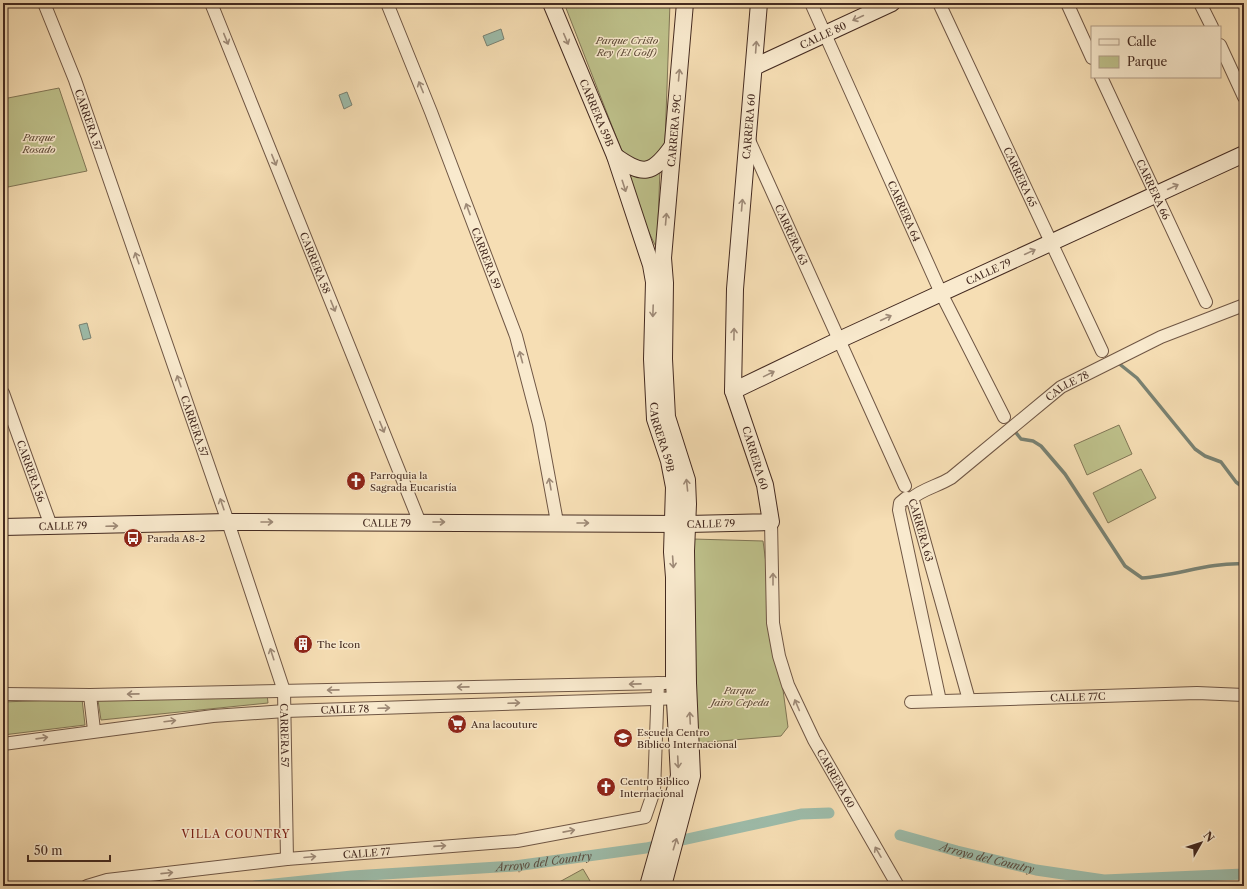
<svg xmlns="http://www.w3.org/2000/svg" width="1247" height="889" font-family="'Libre Caslon Text',serif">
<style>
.green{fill:#bec18b;stroke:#817656}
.water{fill:#9dbcaa;stroke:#798273}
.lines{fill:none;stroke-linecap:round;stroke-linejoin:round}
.stream{stroke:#798273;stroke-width:3.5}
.canal{stroke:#9dbcaa;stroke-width:11}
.street-casing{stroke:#705745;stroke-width:14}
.secondary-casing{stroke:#442a20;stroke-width:18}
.street{stroke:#f9eace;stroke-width:12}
.secondary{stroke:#f9eace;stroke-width:16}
.oneway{stroke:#9e8a77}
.labels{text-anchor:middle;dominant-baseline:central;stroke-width:3;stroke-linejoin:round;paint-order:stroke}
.street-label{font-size:10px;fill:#442a20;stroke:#f9eace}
.park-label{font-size:10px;font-style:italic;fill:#5c4835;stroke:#f9eace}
.poi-label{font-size:10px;fill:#442a20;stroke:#f9eace;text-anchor:start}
.neighbourhood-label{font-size:11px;letter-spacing:1px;fill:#7a1f14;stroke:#f9eace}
.water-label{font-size:11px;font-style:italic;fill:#5a4e42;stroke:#f9eace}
</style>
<rect width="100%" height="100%" fill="#f6deb4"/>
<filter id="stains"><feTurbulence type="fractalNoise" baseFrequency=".005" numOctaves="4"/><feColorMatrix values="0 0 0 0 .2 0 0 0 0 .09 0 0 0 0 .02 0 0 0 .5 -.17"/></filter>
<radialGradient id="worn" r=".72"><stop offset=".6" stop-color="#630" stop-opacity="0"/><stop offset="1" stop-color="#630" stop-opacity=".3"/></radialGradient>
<!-- green -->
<path class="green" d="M 564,3 L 670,3 L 665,143 C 652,166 638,168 621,149 Z
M 59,88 L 87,171 L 3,188 L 3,99 Z
M 624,168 L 660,169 L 657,249 L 643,220 Z
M 1119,425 L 1132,454 L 1087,475 L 1074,445 Z
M 1141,469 L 1156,498 L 1108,523 L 1093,493 Z
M 693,539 L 763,541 L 788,727 L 781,736 L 697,743 Z
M 267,694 L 268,703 L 101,720 L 98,700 Z
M 82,699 L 85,725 L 3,735 L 3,702 Z
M 583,869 L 593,886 L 552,886 Z"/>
<!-- water -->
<path class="water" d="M 501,29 L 504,39 L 487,46 L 483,36 Z
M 347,92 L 352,105 L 344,109 L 339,95 Z
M 87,323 L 91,338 L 83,340 L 79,325 Z"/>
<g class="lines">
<!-- stream -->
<path class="stream" d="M 1117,362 L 1137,378 L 1195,449 L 1205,456 L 1221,462 L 1236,482 L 1244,488
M 1013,429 L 1021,439 L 1033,441 L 1041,446 L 1065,474 L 1125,566 L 1142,578 C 1176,576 1210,562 1244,564"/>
<!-- canal -->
<g class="canal">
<path id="s1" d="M 900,835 L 957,851 L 1036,870 L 1104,880 L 1244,874"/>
<path id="s2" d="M 255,886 L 352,876 L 515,866 L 646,848 L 801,814 L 829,813"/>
</g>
<defs>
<g id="street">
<path id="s3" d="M 44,3 L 75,80 L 228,522 L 284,691 L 287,859"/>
<path id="s4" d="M 211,3 L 420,523"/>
<path id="s5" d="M 387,3 L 431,112 L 516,336 L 539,424 L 557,522"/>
<path id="s6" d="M 811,3 L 941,293 L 1004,417"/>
<path id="s7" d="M 939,3 L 1102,351"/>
<path d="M 1067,3 L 1092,58"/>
<path d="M 1200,3 L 1212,27"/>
<path d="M 1220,45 L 1244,97"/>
<path id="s8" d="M 1101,77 L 1206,302"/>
<path id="s9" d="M 748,138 L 905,486"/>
<path id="s10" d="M 3,393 L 51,526"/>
<path id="s11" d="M 911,499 C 922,489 938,486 951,478 L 1061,387 L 1161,337 L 1244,305"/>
<path id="s12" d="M 771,522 L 773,623 L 779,656 L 788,685 L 814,740 L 898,886"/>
<path d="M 3,694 L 90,695 L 665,683"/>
<path d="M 90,695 L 94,730"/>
<path id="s13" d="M 940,701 L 899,510 L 900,503 L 906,498 L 911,499 L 914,504 L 969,700"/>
<path id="s14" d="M 911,702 L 1197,693 L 1244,695"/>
<path id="s15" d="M 3,744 L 213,716 L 285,711 L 684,698"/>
<path id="s16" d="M 87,886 L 107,880 L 287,859 L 517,841 L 645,817 L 654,791 L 658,683"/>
</g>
<g id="secondary">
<path id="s17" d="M 551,3 L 615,156 L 651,265 L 654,282 L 652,359 L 655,419 L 669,461 L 674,487 L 672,552 L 674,577 L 674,683 L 679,776 L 648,886"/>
<path id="s18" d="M 754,67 L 892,3"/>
<path d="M 615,156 C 643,176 652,175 672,147"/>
<path id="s19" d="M 733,391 L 839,340 L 1244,154"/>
<path id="s20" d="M 3,527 L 228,522 L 688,524 L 771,522 L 765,485 L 733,391 L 735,289 L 759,3"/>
<path id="s21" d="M 663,886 L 692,776 L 688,683 L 686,551 L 688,504 L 687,480 L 667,417 L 664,359 L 665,283 L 663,258 L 685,3"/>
</g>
</defs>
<!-- street casing -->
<use href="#street" class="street-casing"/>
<!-- secondary casing -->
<use href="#secondary" class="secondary-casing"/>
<!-- street -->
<use href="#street" class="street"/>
<!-- secondary -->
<use href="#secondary" class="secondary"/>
</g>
<!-- one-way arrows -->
<defs><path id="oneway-shaft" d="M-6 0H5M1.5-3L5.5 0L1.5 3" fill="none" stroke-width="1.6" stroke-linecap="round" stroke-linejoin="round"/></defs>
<g class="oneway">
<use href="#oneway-shaft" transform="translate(858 18) rotate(155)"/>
<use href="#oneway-shaft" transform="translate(226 39) rotate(68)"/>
<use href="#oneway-shaft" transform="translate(566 39) rotate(67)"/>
<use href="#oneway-shaft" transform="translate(756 47) rotate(-86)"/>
<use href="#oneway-shaft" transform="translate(679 75) rotate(-85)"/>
<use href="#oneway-shaft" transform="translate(421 87) rotate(-112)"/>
<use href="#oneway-shaft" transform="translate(274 160) rotate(68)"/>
<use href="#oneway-shaft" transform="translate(624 186) rotate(72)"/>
<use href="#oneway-shaft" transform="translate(1173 187) rotate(-25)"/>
<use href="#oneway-shaft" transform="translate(742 205) rotate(-85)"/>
<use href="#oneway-shaft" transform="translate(468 209) rotate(-110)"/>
<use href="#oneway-shaft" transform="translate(666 219) rotate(-85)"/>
<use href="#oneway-shaft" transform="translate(1030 252) rotate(-25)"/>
<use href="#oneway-shaft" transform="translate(137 258) rotate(-109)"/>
<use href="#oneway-shaft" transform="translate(333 306) rotate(68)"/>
<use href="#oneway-shaft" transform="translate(653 311) rotate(92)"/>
<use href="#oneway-shaft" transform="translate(886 318) rotate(-25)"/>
<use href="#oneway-shaft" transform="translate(734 334) rotate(-89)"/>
<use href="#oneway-shaft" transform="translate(521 357) rotate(-105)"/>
<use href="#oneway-shaft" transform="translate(769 374) rotate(-26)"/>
<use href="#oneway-shaft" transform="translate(179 381) rotate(-109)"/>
<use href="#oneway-shaft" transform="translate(382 427) rotate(68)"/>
<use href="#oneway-shaft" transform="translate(550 484) rotate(-100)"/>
<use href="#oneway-shaft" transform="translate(687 485) rotate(-96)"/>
<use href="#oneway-shaft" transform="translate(222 504) rotate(-109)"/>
<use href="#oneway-shaft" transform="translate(267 522)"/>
<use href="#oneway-shaft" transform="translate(439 522)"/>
<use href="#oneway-shaft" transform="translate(583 523)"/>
<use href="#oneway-shaft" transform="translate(112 526) rotate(-2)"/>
<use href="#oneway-shaft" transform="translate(673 562) rotate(86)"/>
<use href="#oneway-shaft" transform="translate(773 579) rotate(-90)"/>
<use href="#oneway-shaft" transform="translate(272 654) rotate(-108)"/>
<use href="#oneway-shaft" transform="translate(635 684) rotate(179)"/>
<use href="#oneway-shaft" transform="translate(463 687) rotate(179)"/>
<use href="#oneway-shaft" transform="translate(333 690) rotate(179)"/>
<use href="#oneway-shaft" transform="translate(133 694) rotate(179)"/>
<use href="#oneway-shaft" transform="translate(514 703) rotate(-2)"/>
<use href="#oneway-shaft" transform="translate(797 705) rotate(-113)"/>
<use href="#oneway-shaft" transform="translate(384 708) rotate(-2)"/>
<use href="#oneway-shaft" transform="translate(690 718) rotate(-93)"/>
<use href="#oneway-shaft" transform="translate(170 721) rotate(-7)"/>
<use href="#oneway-shaft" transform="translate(42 738) rotate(-8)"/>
<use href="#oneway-shaft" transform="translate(678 762) rotate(87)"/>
<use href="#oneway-shaft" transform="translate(569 831) rotate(-11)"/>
<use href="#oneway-shaft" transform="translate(675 844) rotate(-73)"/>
<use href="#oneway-shaft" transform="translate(440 846) rotate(-4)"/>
<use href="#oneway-shaft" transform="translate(878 852) rotate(-120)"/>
<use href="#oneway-shaft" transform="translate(310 857) rotate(-5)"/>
<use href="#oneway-shaft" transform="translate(167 873) rotate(-6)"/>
</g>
<!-- icons -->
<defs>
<symbol id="church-disc" viewBox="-11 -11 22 22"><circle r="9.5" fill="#8f2418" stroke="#f9eace"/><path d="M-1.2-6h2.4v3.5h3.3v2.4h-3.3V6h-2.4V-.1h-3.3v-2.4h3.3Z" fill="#fff"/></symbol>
<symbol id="bus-disc" viewBox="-11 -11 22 22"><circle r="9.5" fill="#8f2418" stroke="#f9eace"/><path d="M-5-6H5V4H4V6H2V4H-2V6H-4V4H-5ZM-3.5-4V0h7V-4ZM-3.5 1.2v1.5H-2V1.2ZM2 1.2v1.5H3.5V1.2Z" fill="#fff"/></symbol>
<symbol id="building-disc" viewBox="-11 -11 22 22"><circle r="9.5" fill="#8f2418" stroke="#f9eace"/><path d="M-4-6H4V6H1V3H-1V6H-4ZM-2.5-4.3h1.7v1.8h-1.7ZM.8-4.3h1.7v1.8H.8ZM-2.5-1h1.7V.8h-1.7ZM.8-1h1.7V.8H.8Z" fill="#fff"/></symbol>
<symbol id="supermarket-disc" viewBox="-11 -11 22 22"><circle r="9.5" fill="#8f2418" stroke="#f9eace"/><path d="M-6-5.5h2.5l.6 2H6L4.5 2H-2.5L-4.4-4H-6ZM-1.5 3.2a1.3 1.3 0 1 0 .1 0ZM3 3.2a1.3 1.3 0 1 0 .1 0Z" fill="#fff"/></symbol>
<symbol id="school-disc" viewBox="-11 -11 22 22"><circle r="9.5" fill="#8f2418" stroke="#f9eace"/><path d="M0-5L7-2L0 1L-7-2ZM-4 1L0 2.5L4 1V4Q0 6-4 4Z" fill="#fff"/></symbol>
</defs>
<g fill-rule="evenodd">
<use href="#church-disc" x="345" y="470" width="22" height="22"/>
<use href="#bus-disc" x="122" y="527" width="22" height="22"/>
<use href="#building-disc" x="292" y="633" width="22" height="22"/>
<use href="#supermarket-disc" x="446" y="713" width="22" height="22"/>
<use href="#school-disc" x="612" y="727" width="22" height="22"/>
<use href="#church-disc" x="595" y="776" width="22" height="22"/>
</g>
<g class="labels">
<!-- street labels -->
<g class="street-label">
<text stroke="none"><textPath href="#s18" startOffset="76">CALLE 80</textPath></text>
<text stroke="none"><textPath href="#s17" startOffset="119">CARRERA 59B</textPath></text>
<text stroke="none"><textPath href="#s3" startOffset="125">CARRERA 57</textPath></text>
<text stroke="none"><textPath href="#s20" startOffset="1170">CARRERA 60</textPath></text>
<text stroke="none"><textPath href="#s21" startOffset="763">CARRERA 59C</textPath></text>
<text stroke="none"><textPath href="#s7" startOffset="192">CARRERA 65</textPath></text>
<text stroke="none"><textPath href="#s8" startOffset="124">CARRERA 66</textPath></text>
<text stroke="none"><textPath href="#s6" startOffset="228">CARRERA 64</textPath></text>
<text stroke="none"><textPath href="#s9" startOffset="106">CARRERA 63</textPath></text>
<text stroke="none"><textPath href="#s5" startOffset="274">CARRERA 59</textPath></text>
<text stroke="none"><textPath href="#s4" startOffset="280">CARRERA 58</textPath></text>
<text stroke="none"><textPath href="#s19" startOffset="282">CALLE 79</textPath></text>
<text stroke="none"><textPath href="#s11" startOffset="194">CALLE 78</textPath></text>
<text stroke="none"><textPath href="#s3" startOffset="449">CARRERA 57</textPath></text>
<text stroke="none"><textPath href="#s17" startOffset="454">CARRERA 59B</textPath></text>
<text transform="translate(755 458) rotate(73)">CARRERA 60</text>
<text stroke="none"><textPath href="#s10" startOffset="83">CARRERA 56</textPath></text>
<text stroke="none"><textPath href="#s20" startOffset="384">CALLE 79</textPath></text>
<text stroke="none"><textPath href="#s20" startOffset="708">CALLE 79</textPath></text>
<text stroke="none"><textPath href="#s20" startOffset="60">CALLE 79</textPath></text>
<text stroke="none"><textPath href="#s13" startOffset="248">CARRERA 63</textPath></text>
<text stroke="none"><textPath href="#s14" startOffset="167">CALLE 77C</textPath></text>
<text stroke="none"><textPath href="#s15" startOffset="344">CALLE 78</textPath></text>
<text stroke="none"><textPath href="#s3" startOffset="773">CARRERA 57</textPath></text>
<text stroke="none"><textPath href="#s12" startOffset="270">CARRERA 60</textPath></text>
<text stroke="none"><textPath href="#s16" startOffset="282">CALLE 77</textPath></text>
</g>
<!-- park labels -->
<g class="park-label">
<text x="627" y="40">Parque Cristo<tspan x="627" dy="12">Rey (El Golf)</tspan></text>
<text x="39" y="137">Parque<tspan x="39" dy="12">Rosado</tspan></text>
<text x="740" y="690">Parque<tspan x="740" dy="12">Jairo Cepeda</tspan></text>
</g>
<!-- poi labels -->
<g class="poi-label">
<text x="370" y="475">Parroquia la<tspan x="370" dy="12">Sagrada Eucaristía</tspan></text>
<text x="147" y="538">Parada A8-2</text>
<text x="317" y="644">The Icon</text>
<text x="471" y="724">Ana lacouture</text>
<text x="637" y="732">Escuela Centro<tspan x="637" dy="12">Bíblico Internacional</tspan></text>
<text x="620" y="781">Centro Biblico<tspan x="620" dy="12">Internacional</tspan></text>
</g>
<!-- neighbourhood labels -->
<g class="neighbourhood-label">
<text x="236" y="834">VILLA COUNTRY</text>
</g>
<!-- water labels -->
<g class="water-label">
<text stroke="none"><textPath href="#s1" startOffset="90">Arroyo del Country</textPath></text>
<text stroke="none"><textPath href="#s2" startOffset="290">Arroyo del Country</textPath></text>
</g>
</g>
<!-- margin -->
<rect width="1247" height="889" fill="none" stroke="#f6deb4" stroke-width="16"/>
<rect x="4" y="4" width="1239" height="881" fill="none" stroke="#442a20" stroke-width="2"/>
<rect x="8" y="8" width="1231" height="873" fill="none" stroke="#442a20"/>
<!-- legend -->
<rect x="1091" y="26" width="130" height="52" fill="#f9eace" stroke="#b19d88"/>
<rect x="1099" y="39" width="20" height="6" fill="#f9eace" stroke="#b19d88"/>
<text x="1127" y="46" font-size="12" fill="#442a20">Calle</text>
<rect x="1099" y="56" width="20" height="12" fill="#bec18b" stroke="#b19d88"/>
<text x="1127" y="66" font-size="12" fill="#442a20">Parque</text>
<!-- north arrow -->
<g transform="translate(1201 843) rotate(51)" stroke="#f9eace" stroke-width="3" paint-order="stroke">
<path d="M0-3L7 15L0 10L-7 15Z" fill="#442a20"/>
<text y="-6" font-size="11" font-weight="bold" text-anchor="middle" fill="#442a20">N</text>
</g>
<!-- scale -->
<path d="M28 855v6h82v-6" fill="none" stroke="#442a20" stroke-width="2"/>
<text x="34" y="855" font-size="12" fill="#442a20" stroke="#f9eace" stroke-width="3" paint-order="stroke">50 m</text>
<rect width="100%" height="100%" filter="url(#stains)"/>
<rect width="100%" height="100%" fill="url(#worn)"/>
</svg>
